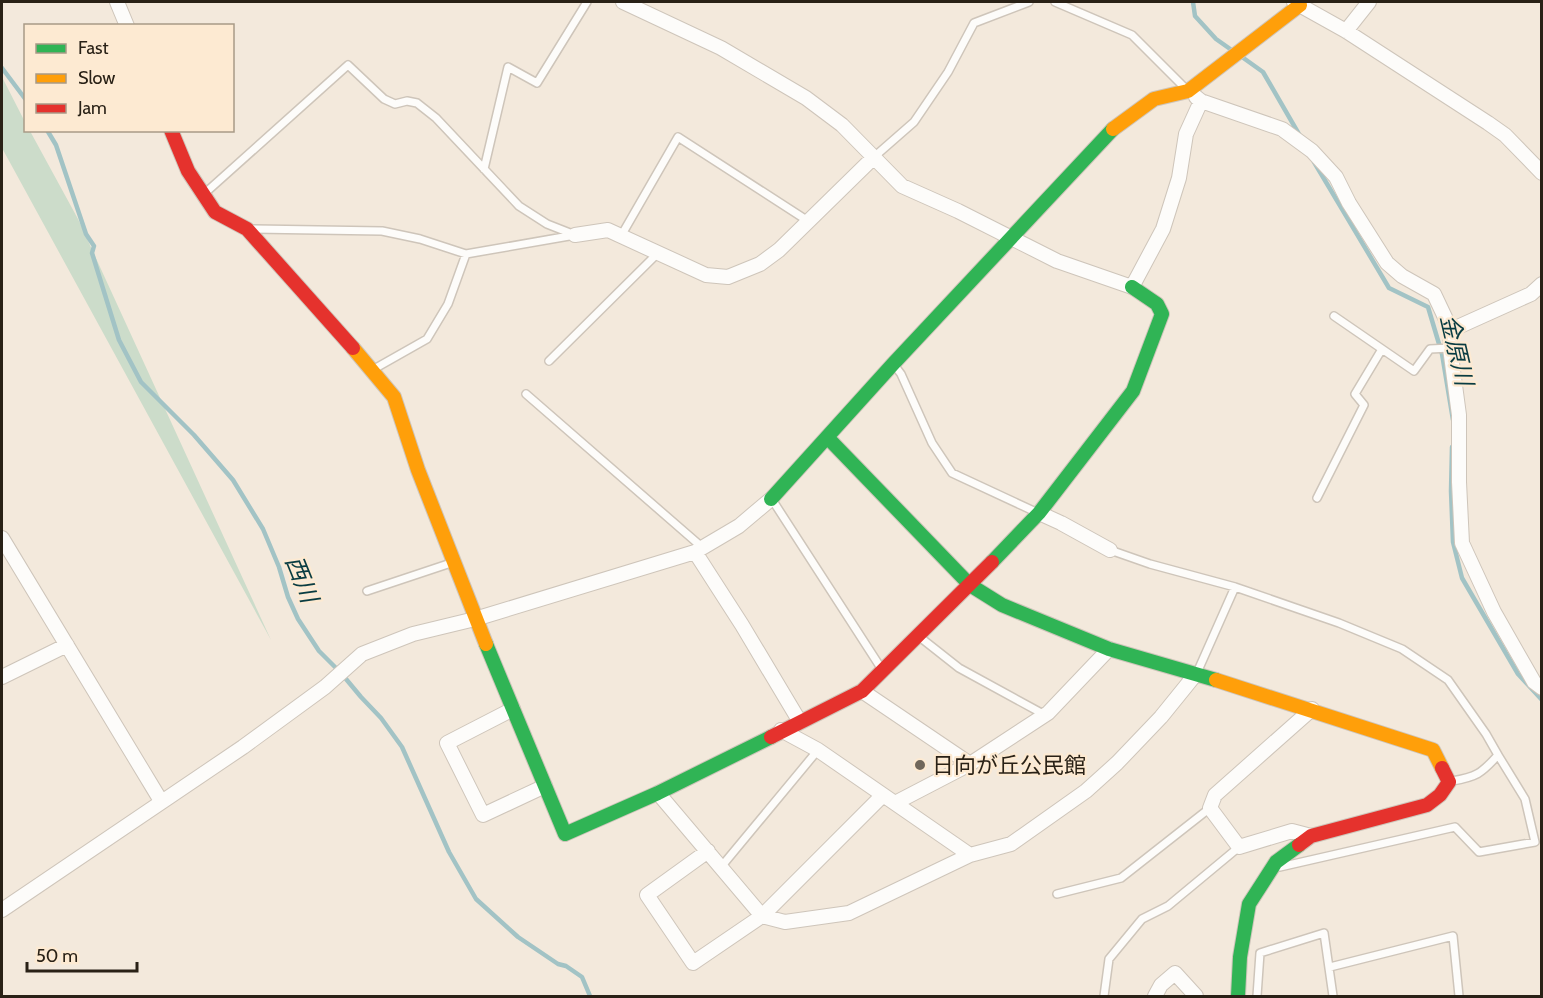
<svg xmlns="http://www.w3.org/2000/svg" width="1543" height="998" font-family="Cabin,'Noto Sans JP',sans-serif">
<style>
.green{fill:#ccdcca}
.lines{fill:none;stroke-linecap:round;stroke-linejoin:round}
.stream{stroke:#a2c3c5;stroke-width:4.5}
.lane-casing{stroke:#cec5ba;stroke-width:10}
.street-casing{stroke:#cec5ba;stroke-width:16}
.fast-casing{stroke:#cec5ba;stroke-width:16}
.slow-casing{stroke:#cec5ba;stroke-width:16}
.jam-casing{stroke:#cec5ba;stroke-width:16}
.lane{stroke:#fdfcfa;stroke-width:7}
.street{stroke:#fdfcfa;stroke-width:14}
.fast{stroke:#30b455;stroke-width:14}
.slow{stroke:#ff9f0a;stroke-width:14}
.jam{stroke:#e5322d;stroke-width:14}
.poi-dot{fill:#70675b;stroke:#fdead2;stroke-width:2}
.labels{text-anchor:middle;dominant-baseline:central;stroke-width:4.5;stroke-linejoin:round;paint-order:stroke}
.poi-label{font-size:22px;fill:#292116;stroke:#fdead2;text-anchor:start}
.water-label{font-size:24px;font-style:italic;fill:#093c42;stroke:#fdead2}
</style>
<rect width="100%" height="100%" fill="#f3e9dc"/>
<!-- green -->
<path class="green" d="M 2,77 L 25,122 L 26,130 L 30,131 L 78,219 L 271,640 L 2,148 Z"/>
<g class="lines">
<!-- stream -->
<path class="stream" d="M 1193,2 L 1195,16 L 1216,39 L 1233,51
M 1242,57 L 1263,72 L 1300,136
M 2,68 L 26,100
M 47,130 L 56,145 L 86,234 L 94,246 L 92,253 L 119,340 L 141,382 L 194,435 L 233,480 L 263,529 L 279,567 L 288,597 L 298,619 L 319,651 L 341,673 L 361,697 L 381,718 L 402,747 L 449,852 L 476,899 L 518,937 L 558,964 L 566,966 L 582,977 L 590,996
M 1314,162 L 1389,288 L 1428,307 L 1442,354 L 1453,420
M 1452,447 L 1451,491 L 1453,542 L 1462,578 L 1518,674 L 1542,700"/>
<defs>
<path id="lane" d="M 1055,2 L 1132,35 L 1186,89
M 874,157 L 914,122 L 948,72 L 974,23 L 1029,2
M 484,169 L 508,67 L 537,83 L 587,2
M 204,194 L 348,65 L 384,99 L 395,104 L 407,101 L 417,103 L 436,118 L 519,206 L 547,224 L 575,235
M 252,229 L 382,231 L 420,239 L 466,254 L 575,235
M 621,236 L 678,137 L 808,221
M 1334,316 L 1414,371 L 1430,349 L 1450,348
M 549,361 L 658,253
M 895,366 L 901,374 L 932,443 L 952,473 L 1038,513
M 374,369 L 427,339 L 448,304 L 466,254
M 526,394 L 703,548
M 1317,498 L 1364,405 L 1355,394 L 1382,349
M 773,501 L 881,668
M 1110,550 L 1150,564 L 1235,587 L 1339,623 L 1402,649 L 1448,680 L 1486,734 L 1498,755 C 1481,774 1476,777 1452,781
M 367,591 L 451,563
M 921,638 L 959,668 L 1045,715
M 1196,675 L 1235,587
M 721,867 L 818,750
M 1280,867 L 1455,827 L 1479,852 L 1535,842 L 1525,799 L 1498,755
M 1057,894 L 1121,878 L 1210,808
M 1330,967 L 1453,936 L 1459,996
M 1104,996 L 1109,959 L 1142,919 L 1168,906 L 1239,847
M 1257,996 L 1260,953 L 1324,933 L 1333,996"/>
<path id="street" d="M 117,2 L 127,26
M 623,2 L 721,48 L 806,98 L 842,125 L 902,186 L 958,211 L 1057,261 L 1132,287 L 1163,229 L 1179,178 L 1186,134 L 1201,101
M 1294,2 L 1346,31 L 1488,123 L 1505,135 L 1542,173
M 1346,31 L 1369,2
M 1196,97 L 1201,101 L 1282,129 L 1312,151 L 1336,177 L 1349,203 L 1387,263 L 1402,276 L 1434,294 L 1451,330 L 1450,348 L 1459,415 L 1459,482 L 1462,543 L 1494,612 L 1534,682 L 1542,688
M 575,235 L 608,230 L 706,275 L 728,277 L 760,264 L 779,250 L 874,157
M 1451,330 L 1531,294 L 1542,284
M 1039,513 L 1061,523 L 1110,550
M 2,538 L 161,801
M 695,552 L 742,625 L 800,722
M 2,677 L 67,645
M 862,691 L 970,764
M 513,709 L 447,743 L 483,815 L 545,786
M 781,730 L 818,750 L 970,855
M 658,793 L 762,916 L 785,922 L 849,913 L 970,855 L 1011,844 L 1086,791 L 1117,763 L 1161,717 L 1195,675
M 895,803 L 970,764 L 1048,713 L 1109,649
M 1311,836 L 1292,831 L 1239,847 L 1210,808 L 1215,795 L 1312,709
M 708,851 L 647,895 L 693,963 L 762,916 L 883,795
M 2,910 L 243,747 L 325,687 L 362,654 L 413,634 L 475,619 L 695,552 L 739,526 L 771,499
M 1155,996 L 1161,985 L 1175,973 L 1196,996"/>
<path id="fast" d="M 827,437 L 970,585 L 1002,605 L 1109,649 L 1216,680
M 771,499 L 893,364 L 1113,129
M 992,562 L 1039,513 L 1133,391 L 1162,314 L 1157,304 L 1132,287
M 486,644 L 565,834 L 658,793 L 771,737
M 1238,996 L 1240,957 L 1249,904 L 1276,862 L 1299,845"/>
<path id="slow" d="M 1113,129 L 1154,99 L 1188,91 L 1300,5
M 353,348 L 394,397 L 418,470 L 486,644
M 1216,680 L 1433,750 L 1442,768"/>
<path id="jam" d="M 171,130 L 188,171 L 215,212 L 247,229 L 353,348
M 771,737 L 862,691 L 992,562
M 1299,845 L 1311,836 L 1427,805 L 1440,795 L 1449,782 L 1442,768"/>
</defs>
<!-- lane casing -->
<use href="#lane" class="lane-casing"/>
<!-- street casing -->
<use href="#street" class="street-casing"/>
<!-- fast casing -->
<use href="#fast" class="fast-casing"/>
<!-- slow casing -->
<use href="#slow" class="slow-casing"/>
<!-- jam casing -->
<use href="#jam" class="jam-casing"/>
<!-- lane -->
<use href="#lane" class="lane"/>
<!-- street -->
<use href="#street" class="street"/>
<!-- fast -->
<use href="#fast" class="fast"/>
<!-- slow -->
<use href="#slow" class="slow"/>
<!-- jam -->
<use href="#jam" class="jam"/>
</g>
<!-- markers -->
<circle class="poi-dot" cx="920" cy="765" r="6"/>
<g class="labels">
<!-- poi labels -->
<g class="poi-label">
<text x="932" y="765">日向が丘公民館</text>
</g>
<!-- water labels -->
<g class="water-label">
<text transform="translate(1457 350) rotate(77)">金原川</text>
<text transform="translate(302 579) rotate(68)">西川</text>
</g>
</g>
<!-- border -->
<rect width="1543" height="998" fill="none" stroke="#292116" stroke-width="6"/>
<!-- legend -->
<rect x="24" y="24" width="210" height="108" fill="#fdead2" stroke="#a89a87" stroke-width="1.5"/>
<rect x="36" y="44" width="30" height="9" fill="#30b455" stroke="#a89a87" stroke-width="1.5"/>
<text x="78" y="54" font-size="18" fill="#292116">Fast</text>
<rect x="36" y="74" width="30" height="9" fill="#ff9f0a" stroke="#a89a87" stroke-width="1.5"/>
<text x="78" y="84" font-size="18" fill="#292116">Slow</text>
<rect x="36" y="104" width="30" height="9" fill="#e5322d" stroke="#a89a87" stroke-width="1.5"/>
<text x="78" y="114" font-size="18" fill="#292116">Jam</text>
<!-- scale -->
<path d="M27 962v9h110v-9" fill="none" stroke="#292116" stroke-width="3"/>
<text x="36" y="962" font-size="18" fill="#292116" stroke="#fdead2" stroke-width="4.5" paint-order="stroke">50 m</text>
</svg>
